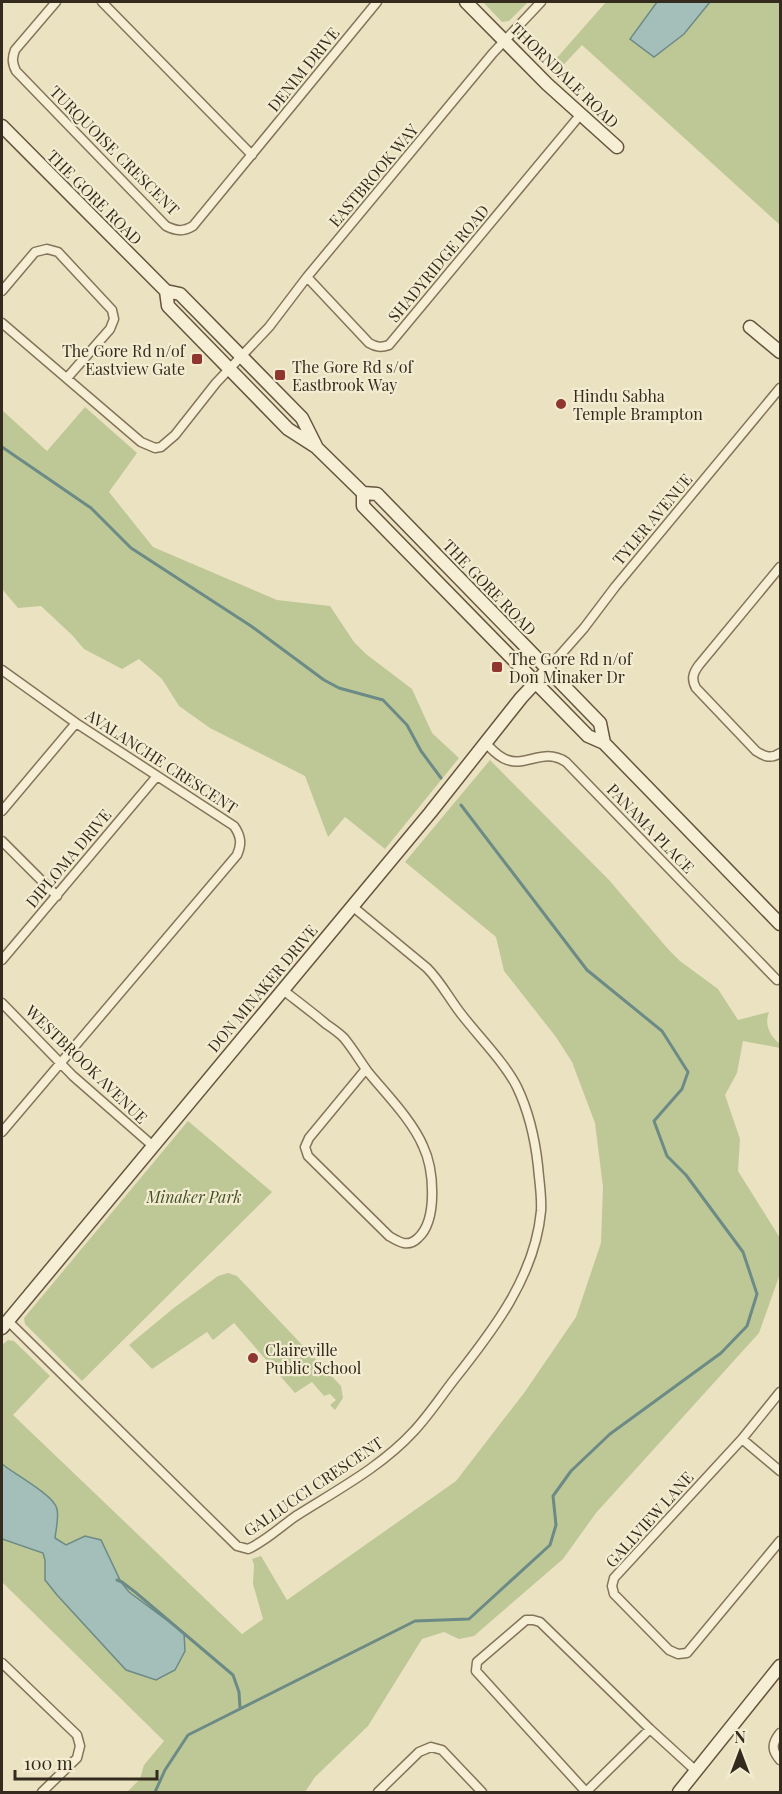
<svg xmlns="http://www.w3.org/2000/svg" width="782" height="1794" font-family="'Playfair Display',serif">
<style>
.green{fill:#bec897}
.water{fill:#a4beb9;stroke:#6c8b86;stroke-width:1.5}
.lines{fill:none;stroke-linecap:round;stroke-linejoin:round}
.stream{stroke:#6c8b86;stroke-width:3}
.street-casing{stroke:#84745a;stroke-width:11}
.secondary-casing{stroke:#66553e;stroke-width:15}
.street{stroke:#f6efd5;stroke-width:8}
.secondary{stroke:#f6efd5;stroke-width:12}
.poi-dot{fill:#8f362e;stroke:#f3ecd1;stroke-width:2}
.labels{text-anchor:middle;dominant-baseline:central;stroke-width:4.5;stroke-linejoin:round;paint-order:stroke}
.street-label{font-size:16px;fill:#342b1e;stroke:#f3ecd1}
.poi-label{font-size:16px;fill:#342b1e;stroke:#f3ecd1;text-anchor:start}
.park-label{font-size:16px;font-style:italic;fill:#415026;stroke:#f3ecd1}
</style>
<rect width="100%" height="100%" fill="#ebe2c2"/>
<!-- green -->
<path class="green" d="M 483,2 L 528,2 L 509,21 L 502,22 Z
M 606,2 L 780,2 L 780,225 L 582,45 L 554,75 L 548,68 Z
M 85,407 L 137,453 L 109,492 L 153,547 L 277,600 L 330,606 L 354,642 L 366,654 L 412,689 L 432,733 L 459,758 L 385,849 L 345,817 L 328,837 L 305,776 L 210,728 L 179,706 L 162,679 L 139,659 L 122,669 L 84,649 L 72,635 L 41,606 L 18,608 L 2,589 L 2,410 L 47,451 Z
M 490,760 L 609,880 L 668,949 L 680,961 L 718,989 L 738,1020 L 769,1012 C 764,1025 770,1036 780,1044 L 780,1048 L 743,1041 L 737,1073 L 725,1095 L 740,1139 L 738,1171 L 780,1238 L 780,1274 L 759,1333 L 596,1513 L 563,1559 L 474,1636 L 459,1639 L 444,1632 L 422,1639 L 368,1726 L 315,1777 L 305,1792 L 127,1792 L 140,1779 L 144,1765 L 164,1741 L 2,1582 L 2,1345 L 8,1340 L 14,1341 L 50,1376 L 13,1415 L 242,1634 L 263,1619 L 253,1584 L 254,1565 L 252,1559 L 261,1556 L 287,1600 L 456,1481 L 524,1393 L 576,1317 L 601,1243 L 603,1187 L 595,1123 L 572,1062 L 556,1037 L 504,971 L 496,937 L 405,862 Z
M 188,1121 L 272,1192 L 82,1381 L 25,1324 L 24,1318 Z
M 228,1273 L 237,1276 L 341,1386 L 343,1398 L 335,1410 L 330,1405 L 336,1400 L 330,1394 L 324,1396 L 312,1382 L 295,1393 L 234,1323 L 213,1340 L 207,1332 L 152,1369 L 129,1345 L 175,1307 L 218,1276 Z"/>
<!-- water -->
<path class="water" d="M 657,2 L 710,2 L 684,34 L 654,57 L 630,39 Z
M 2,1464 C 14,1474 54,1495 57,1509 C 59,1518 56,1529 55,1538 L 66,1545 L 85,1536 L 101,1540 L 121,1582 L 129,1592 L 184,1633 L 185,1651 L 175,1670 L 156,1680 L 126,1670 L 57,1595 L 45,1580 L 45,1560 L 43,1553 L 2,1539 Z"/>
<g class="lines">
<!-- stream -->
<path class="stream" d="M 2,447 L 91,508 L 131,548 L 251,626 L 324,680 L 339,688 L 383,700 L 407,725 L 421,751 L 441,778
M 117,1580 L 122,1582 L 135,1592 L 233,1675 L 239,1692 L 240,1708
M 155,1792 L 165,1770 L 188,1735 L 415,1621 L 469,1619 L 550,1545 L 556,1525 L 553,1496 L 571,1471 L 610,1434 L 721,1353 L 747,1326 L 757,1294 L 743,1252 L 686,1175 L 667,1156 L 654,1121 L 682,1089 L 688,1072 L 662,1031 L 587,970 L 461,805"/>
<defs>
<path id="street" d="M 56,2 L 15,50 C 12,58 12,63 16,71 L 166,226 C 176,231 183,232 193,226 L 377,2
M 102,2 L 252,155
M 307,277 L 369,343 C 376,347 381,348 389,345 L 581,114
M 2,291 L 35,252 L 47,249 L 58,252 L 112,310 L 114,319 L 110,329 L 67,378
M 2,323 L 141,442 L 155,448 L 161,447 L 175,435 L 216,383 L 269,327 L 307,277 L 493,53 L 541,2
M 780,567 L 699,665 C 693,673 691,679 696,688 L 756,751 C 765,757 771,759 780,753
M 2,670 L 76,723 L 234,826 C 241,836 242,844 237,855 L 2,1132
M 547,670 L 584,628 L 615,587 L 780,388
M 485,742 C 490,748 496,754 503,758 C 525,770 542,746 566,762 L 777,980
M 2,811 L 76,723
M 2,841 L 57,896
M 2,960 L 157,776
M 283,990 C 297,1001 312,1012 326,1024 C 332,1028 339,1033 344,1038 C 353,1049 360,1061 368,1072 C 386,1094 412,1120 423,1146 C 434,1169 438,1220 418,1238 C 408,1248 399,1242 389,1236 L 308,1156 L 305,1147 L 309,1138 L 366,1069
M 2,1003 L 73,1076 L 153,1146
M 8,1321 L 237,1546 L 248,1549 C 266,1541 280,1527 296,1516 C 337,1490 381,1467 414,1431 C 428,1416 440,1398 453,1381 C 492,1332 535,1277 541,1211 C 542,1196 539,1180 538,1166 C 535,1139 529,1112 517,1087 C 505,1063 479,1037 462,1015 C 450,1000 441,982 427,968 L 352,906
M 780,1392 L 742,1439 L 614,1578 L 612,1586 L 614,1594 L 669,1650 L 678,1654 L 687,1653 L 780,1541
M 742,1439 L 780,1471
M 2,1663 L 77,1735 L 80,1746 L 77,1758 L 42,1792
M 780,1733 C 772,1743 771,1750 780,1760
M 378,1792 L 419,1752 L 431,1747 L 442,1750 L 482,1792
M 586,1792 L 476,1671 L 477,1662 L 526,1620 L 533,1620 L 540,1622 L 650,1729 L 696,1771
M 586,1792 L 650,1729"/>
<path id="secondary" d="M 466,2 L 547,84 L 617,147
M 2,126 L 166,291 L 180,294 L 302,418 L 316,446
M 166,291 L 168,306 L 288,429 L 316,447 L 363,493 L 377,494 L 600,723 L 604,743
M 750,327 L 780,352
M 363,493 L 363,506 L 588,736 L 604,743 L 780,924
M 2,1328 L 430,813 L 521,698 L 547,670
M 679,1792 L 780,1666"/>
</defs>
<!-- street casing -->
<use href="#street" class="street-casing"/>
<!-- secondary casing -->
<use href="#secondary" class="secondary-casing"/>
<!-- street -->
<use href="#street" class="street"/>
<!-- secondary -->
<use href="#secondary" class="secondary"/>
</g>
<!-- markers -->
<g class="poi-dot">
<rect x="191" y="353" width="12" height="12" rx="3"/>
<rect x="274" y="369" width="12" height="12" rx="3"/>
<circle cx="561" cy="404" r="6"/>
<rect x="491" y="661" width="12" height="12" rx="3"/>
<circle cx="253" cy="1358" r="6"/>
</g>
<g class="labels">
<!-- street labels -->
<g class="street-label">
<text transform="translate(303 69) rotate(-51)">DENIM DRIVE</text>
<text transform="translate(565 75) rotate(44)">THORNDALE ROAD</text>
<text transform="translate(115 150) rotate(45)">TURQUOISE CRESCENT</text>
<text transform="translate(373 175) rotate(-50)">EASTBROOK WAY</text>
<text transform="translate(95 197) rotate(45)">THE GORE ROAD</text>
<text transform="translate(438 263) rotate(-50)">SHADYRIDGE ROAD</text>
<text transform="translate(652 519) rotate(-50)">TYLER AVENUE</text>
<text transform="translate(490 587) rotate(46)">THE GORE ROAD</text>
<text transform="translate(162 761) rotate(33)">AVALANCHE CRESCENT</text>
<text transform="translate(651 828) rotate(46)">PANAMA PLACE</text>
<text transform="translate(68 858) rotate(-50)">DIPLOMA DRIVE</text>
<text transform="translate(262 988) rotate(-50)">DON MINAKER DRIVE</text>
<text transform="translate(87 1064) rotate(44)">WESTBROOK AVENUE</text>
<text transform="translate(313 1486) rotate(-34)">GALLUCCI CRESCENT</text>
<text transform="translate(649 1519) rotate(-48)">GALLVIEW LANE</text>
</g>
<!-- poi labels -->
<g class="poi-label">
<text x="185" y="350" text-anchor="end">The Gore Rd n/of<tspan x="185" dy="18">Eastview Gate</tspan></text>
<text x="292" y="366">The Gore Rd s/of<tspan x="292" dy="18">Eastbrook Way</tspan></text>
<text x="573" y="395">Hindu Sabha<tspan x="573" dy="18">Temple Brampton</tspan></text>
<text x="509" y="658">The Gore Rd n/of<tspan x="509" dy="18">Don Minaker Dr</tspan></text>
<text x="265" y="1349">Claireville<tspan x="265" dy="18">Public School</tspan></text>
</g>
<!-- park labels -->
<g class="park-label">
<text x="194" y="1196">Minaker Park</text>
</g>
</g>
<!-- border -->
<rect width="782" height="1794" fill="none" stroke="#342b1e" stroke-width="6"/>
<!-- north arrow -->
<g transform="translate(740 1752)" stroke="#f3ecd1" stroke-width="4.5" paint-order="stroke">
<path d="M0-4.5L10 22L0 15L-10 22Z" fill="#342b1e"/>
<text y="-9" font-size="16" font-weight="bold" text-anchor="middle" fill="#342b1e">N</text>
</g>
<!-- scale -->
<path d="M15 1770v9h142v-9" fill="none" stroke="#342b1e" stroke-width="3"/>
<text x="24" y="1770" font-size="18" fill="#342b1e" stroke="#f3ecd1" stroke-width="4.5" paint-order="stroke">100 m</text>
</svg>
